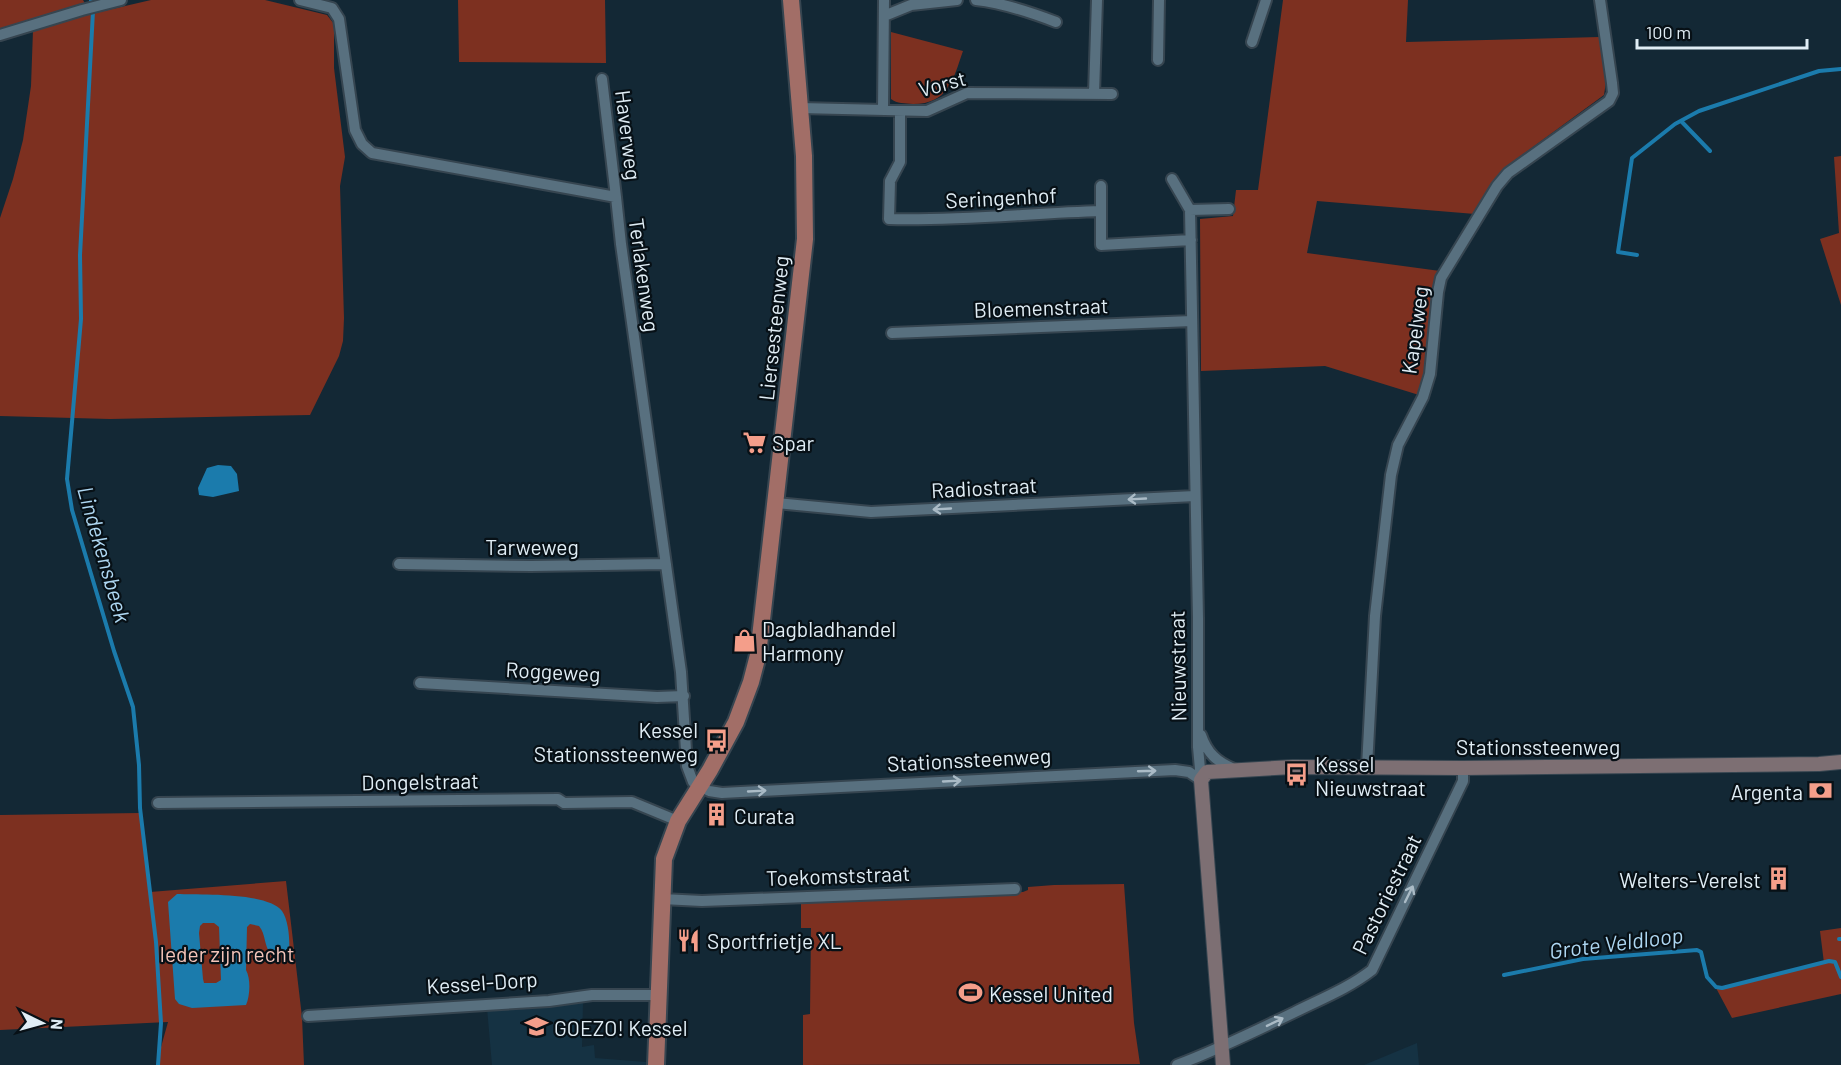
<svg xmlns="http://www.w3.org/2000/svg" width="1841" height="1065" font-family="Barlow,sans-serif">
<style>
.built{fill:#153243}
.green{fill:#7d3020}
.water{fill:#1b7bac;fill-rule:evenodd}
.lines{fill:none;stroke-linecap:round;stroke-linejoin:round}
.stream{stroke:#1b7bac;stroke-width:4}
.street-casing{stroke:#364550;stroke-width:14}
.secondary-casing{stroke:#364550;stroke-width:16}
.primary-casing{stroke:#364550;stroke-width:20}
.street{stroke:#58707f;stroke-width:10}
.secondary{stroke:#7d6f73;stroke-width:14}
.primary{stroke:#a26e67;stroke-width:16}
.oneway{stroke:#aabbc6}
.labels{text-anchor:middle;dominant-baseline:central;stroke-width:4.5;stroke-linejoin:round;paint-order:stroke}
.street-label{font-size:21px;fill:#e0edf5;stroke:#071016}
.poi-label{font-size:21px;fill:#e0edf5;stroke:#071016;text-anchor:start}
.park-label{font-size:21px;fill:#f4c4b9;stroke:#071016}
.water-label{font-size:22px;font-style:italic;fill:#aed7f2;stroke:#071016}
</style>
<rect width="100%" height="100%" fill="#132835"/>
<!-- built -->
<path class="built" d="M 583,1002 L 582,1047 L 594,1045 L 595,1058 L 646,1062 L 646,1065 L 492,1065 L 487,1008 Z
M 1417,1043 L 1419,1065 L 1364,1065 Z"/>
<!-- green -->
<path class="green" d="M 0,0 L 83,0 L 86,5 L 0,30 Z
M 151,0 L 265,0 L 327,15 L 334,24 L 334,68 L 345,157 L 340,186 L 344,318 L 343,341 L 339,356 L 310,415 L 110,419 L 0,416 L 0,218 L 13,179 L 23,140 L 31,86 L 33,30 L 82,16 Z
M 458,0 L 605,0 L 606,63 L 459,62 Z
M 1283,0 L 1408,0 L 1406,42 L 1599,37 L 1606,82 L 1604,95 L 1515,160 L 1497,176 L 1475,214 L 1317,201 L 1307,253 L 1440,271 L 1430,304 L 1430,333 L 1424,380 L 1419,395 L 1325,366 L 1201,371 L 1200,219 L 1233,216 L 1236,190 L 1258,190 Z
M 891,32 L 963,51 C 953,80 948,104 913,104 C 905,103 897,104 891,99 Z
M 1841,156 L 1841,305 L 1820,239 L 1839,233 L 1834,157 Z
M 140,813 L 150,892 L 286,881 L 302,1017 L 304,1065 L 156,1065 L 168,1022 L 0,1030 L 0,815 Z
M 1124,884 L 1134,1023 L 1140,1064 L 803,1065 L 803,1015 L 810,1014 L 811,928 L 801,928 L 801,899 L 1023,892 L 1028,890 L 1028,887 L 1054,885 Z
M 1841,928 L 1841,994 L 1732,1018 L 1716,988 L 1824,963 L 1820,931 Z"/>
<!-- water -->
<path class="water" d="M 218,465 L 231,466 L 237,474 L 239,491 L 213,497 L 199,495 L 198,488 L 207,468 Z
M 177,894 C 200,895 268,892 282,911 C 289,921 290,942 289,952 L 271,954 C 264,947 266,934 259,926 L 250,924 L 247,927 L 246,970 C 251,979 250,996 246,1005 L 192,1008 L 179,1004 L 175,999 L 168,902 ZM 203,923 L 214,923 L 219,927 L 221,980 L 216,983 L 204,983 L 203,979 L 199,933 L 200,926 Z"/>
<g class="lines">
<!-- stream -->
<path class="stream" d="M 91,0 L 91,2
M 93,11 L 80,255 L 81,319 L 67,479 L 72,510 L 114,651 L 133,707 L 139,765 L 140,808 L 156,942 L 161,1023 L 158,1065
M 1681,121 L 1710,151
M 1637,255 L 1618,252 L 1632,158 L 1675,124 L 1699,111 L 1819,71 L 1841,69
M 1839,939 L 1841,939
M 1504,975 L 1583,959 L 1697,950 L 1701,952 L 1707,977 L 1716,987 L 1722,988 L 1829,961 L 1835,962 L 1841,977"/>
<defs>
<path id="street" d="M 300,0 L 332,8 L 339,19 L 355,130 L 362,144 L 372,153 L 616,197 L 621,244 L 681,672 L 687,766 L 693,782 L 709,791 L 722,793 L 1175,770 L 1189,772 L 1201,780
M 976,0 C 1004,3 1030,12 1056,22
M 884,16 L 911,5 L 957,0
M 0,35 L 82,10 L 121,0
M 1252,42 L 1266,0
M 1158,60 L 1159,0
M 602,79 L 616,197
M 1094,94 L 1097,0
M 800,108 L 927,111 L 967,93 L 1112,94
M 883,110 L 884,0
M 900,111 L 900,162 L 890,181 L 889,219 C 960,221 1031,213 1101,211 L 1101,245 L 1191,240
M 1172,179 L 1190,210 L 1198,618 L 1198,747 L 1201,780
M 1101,186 L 1101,211
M 1190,210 L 1229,209
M 892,333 L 1192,321
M 776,503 L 871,512 L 1195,496
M 399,564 L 531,566 L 666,564
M 420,683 L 657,697 L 684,696
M 1201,735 C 1207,753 1217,762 1234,769
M 1367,767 L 1375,616 L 1391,475 L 1398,445 L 1423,397 L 1430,374 L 1438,292 L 1441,278 L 1497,186 L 1508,173 L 1609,101 L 1613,93 L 1612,83 L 1600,0
M 158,803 L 558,799 L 564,803 L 632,802 L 678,821
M 662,899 L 702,901 L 1015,889
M 308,1016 L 549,1001 L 592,995 L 659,995
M 1177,1065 C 1217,1050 1256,1031 1295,1012 C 1321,999 1349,988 1372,970 L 1463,781 L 1463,768"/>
<path id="secondary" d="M 1223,1065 L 1201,780 L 1207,772 L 1293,767 L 1463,768 L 1819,764 L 1841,762"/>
<path id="primary" d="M 656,1065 L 664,859 L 678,821 L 710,770 L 736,722 L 751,682 L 758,655 L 805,239 L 804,156 L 791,0"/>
</defs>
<!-- street casing -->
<use href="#street" class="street-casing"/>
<!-- secondary casing -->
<use href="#secondary" class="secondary-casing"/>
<!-- primary casing -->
<use href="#primary" class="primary-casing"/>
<!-- street -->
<use href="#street" class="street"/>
<!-- secondary -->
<use href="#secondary" class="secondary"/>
<!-- primary -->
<use href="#primary" class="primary"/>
</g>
<!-- one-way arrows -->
<defs><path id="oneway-shaft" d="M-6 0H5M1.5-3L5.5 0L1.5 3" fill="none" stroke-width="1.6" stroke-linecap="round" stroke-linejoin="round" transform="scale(1.5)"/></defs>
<g class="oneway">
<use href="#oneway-shaft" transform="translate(1137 499) rotate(177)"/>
<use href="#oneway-shaft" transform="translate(942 509) rotate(177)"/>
<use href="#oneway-shaft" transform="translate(1147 771) rotate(-2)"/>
<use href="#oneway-shaft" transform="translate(952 781) rotate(-3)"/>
<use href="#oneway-shaft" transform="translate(757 791) rotate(-3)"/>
<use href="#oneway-shaft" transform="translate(1409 894) rotate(-64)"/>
<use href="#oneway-shaft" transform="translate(1275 1022) rotate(-26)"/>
</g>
<!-- icons -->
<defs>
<symbol id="supermarket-bare" viewBox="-9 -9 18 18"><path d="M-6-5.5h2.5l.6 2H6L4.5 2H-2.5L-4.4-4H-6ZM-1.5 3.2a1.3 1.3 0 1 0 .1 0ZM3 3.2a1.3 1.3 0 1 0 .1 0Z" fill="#f49e8a" stroke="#071016" stroke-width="2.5" paint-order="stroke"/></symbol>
<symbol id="shop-bare" viewBox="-9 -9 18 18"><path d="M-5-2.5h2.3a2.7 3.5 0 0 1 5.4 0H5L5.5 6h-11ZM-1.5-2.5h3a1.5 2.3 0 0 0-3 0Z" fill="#f49e8a" stroke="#071016" stroke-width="2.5" paint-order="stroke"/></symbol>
<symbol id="bus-bare" viewBox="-9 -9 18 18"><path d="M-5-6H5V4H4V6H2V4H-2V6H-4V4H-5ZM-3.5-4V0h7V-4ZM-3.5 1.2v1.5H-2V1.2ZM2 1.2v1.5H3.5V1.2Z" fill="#f49e8a" stroke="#071016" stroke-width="2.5" paint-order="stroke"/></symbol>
<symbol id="bank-bare" viewBox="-9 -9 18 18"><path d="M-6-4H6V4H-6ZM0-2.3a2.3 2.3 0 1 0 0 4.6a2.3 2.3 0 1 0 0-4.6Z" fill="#f49e8a" stroke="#071016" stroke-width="2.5" paint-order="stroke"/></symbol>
<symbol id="building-bare" viewBox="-9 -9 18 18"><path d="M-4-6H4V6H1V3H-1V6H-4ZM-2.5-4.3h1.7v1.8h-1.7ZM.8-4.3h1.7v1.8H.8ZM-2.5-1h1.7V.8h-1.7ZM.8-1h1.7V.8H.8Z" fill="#f49e8a" stroke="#071016" stroke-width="2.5" paint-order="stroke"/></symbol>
<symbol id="restaurant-bare" viewBox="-9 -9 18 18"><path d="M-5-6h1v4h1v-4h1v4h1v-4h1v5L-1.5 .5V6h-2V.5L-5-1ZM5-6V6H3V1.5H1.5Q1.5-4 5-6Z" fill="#f49e8a" stroke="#071016" stroke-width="2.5" paint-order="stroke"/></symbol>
<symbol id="stadium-bare" viewBox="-9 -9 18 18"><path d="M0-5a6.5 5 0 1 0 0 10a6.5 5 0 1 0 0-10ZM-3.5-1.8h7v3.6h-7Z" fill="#f49e8a" stroke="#071016" stroke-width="2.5" paint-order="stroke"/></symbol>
<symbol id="school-bare" viewBox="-9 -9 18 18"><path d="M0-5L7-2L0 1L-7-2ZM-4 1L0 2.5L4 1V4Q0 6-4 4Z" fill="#f49e8a" stroke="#071016" stroke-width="2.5" paint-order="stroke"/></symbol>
</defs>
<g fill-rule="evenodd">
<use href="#supermarket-bare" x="738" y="426" width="33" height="33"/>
<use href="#shop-bare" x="728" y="624" width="33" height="33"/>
<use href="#bus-bare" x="700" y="724" width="33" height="33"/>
<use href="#bus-bare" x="1280" y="758" width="33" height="33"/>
<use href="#bank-bare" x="1804" y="774" width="33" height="33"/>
<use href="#building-bare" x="700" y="798" width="33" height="33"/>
<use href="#building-bare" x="1762" y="862" width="33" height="33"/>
<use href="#restaurant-bare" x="672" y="924" width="33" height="33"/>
<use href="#stadium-bare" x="954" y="976" width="33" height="33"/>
<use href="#school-bare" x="520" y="1010" width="33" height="33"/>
</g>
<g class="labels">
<!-- street labels -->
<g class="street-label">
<text transform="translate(942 83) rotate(-15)">Vorst</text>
<text transform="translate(629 135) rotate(83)">Haverweg</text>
<text transform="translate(1001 197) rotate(-3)">Seringenhof</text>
<text transform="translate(645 275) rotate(82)">Terlakenweg</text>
<text transform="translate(1041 307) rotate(-2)">Bloemenstraat</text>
<text transform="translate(773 328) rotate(-84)">Liersesteenweg</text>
<text transform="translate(1414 330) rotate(-82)">Kapelweg</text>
<text transform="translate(984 487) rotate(-3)">Radiostraat</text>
<text x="532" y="546">Tarweweg</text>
<text transform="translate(1177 666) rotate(-91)">Nieuwstraat</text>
<text transform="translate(553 671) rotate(3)">Roggeweg</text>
<text x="1538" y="746">Stationssteenweg</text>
<text transform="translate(969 759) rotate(-3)">Stationssteenweg</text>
<text transform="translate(420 781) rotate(-1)">Dongelstraat</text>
<text transform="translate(838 875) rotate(-2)">Toekomststraat</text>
<text transform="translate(1386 894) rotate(-64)">Pastoriestraat</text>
<text transform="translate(482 982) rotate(-4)">Kessel-Dorp</text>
</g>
<!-- poi labels -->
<g class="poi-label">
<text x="772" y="442">Spar</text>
<text x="762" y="628">Dagbladhandel<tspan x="762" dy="24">Harmony</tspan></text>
<text x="698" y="729" text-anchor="end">Kessel<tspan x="698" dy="24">Stationssteenweg</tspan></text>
<text x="1315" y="763">Kessel<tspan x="1315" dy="24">Nieuwstraat</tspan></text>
<text x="1803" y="791" text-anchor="end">Argenta</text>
<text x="734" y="815">Curata</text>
<text x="1761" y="879" text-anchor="end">Welters-Verelst</text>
<text x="707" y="940">Sportfrietje XL</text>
<text x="989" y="993">Kessel United</text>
<text x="554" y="1027">GOEZO! Kessel</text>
</g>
<!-- park labels -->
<g class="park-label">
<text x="227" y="953">Ieder zijn recht</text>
</g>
<!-- water labels -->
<g class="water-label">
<text transform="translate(105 554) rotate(74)">Lindekensbeek</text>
<text transform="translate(1616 942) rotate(-7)">Grote Veldloop</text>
</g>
</g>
<!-- north arrow -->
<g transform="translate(42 1023) rotate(95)" stroke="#071016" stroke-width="4.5" paint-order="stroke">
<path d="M0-4.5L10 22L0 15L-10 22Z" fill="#e0edf5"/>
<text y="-9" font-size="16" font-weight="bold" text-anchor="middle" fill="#e0edf5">N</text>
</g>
<!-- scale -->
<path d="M1637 39v9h170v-9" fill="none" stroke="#e0edf5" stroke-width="3"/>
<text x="1646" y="39" font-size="18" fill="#e0edf5" stroke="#071016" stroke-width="4.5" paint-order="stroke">100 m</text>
</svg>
